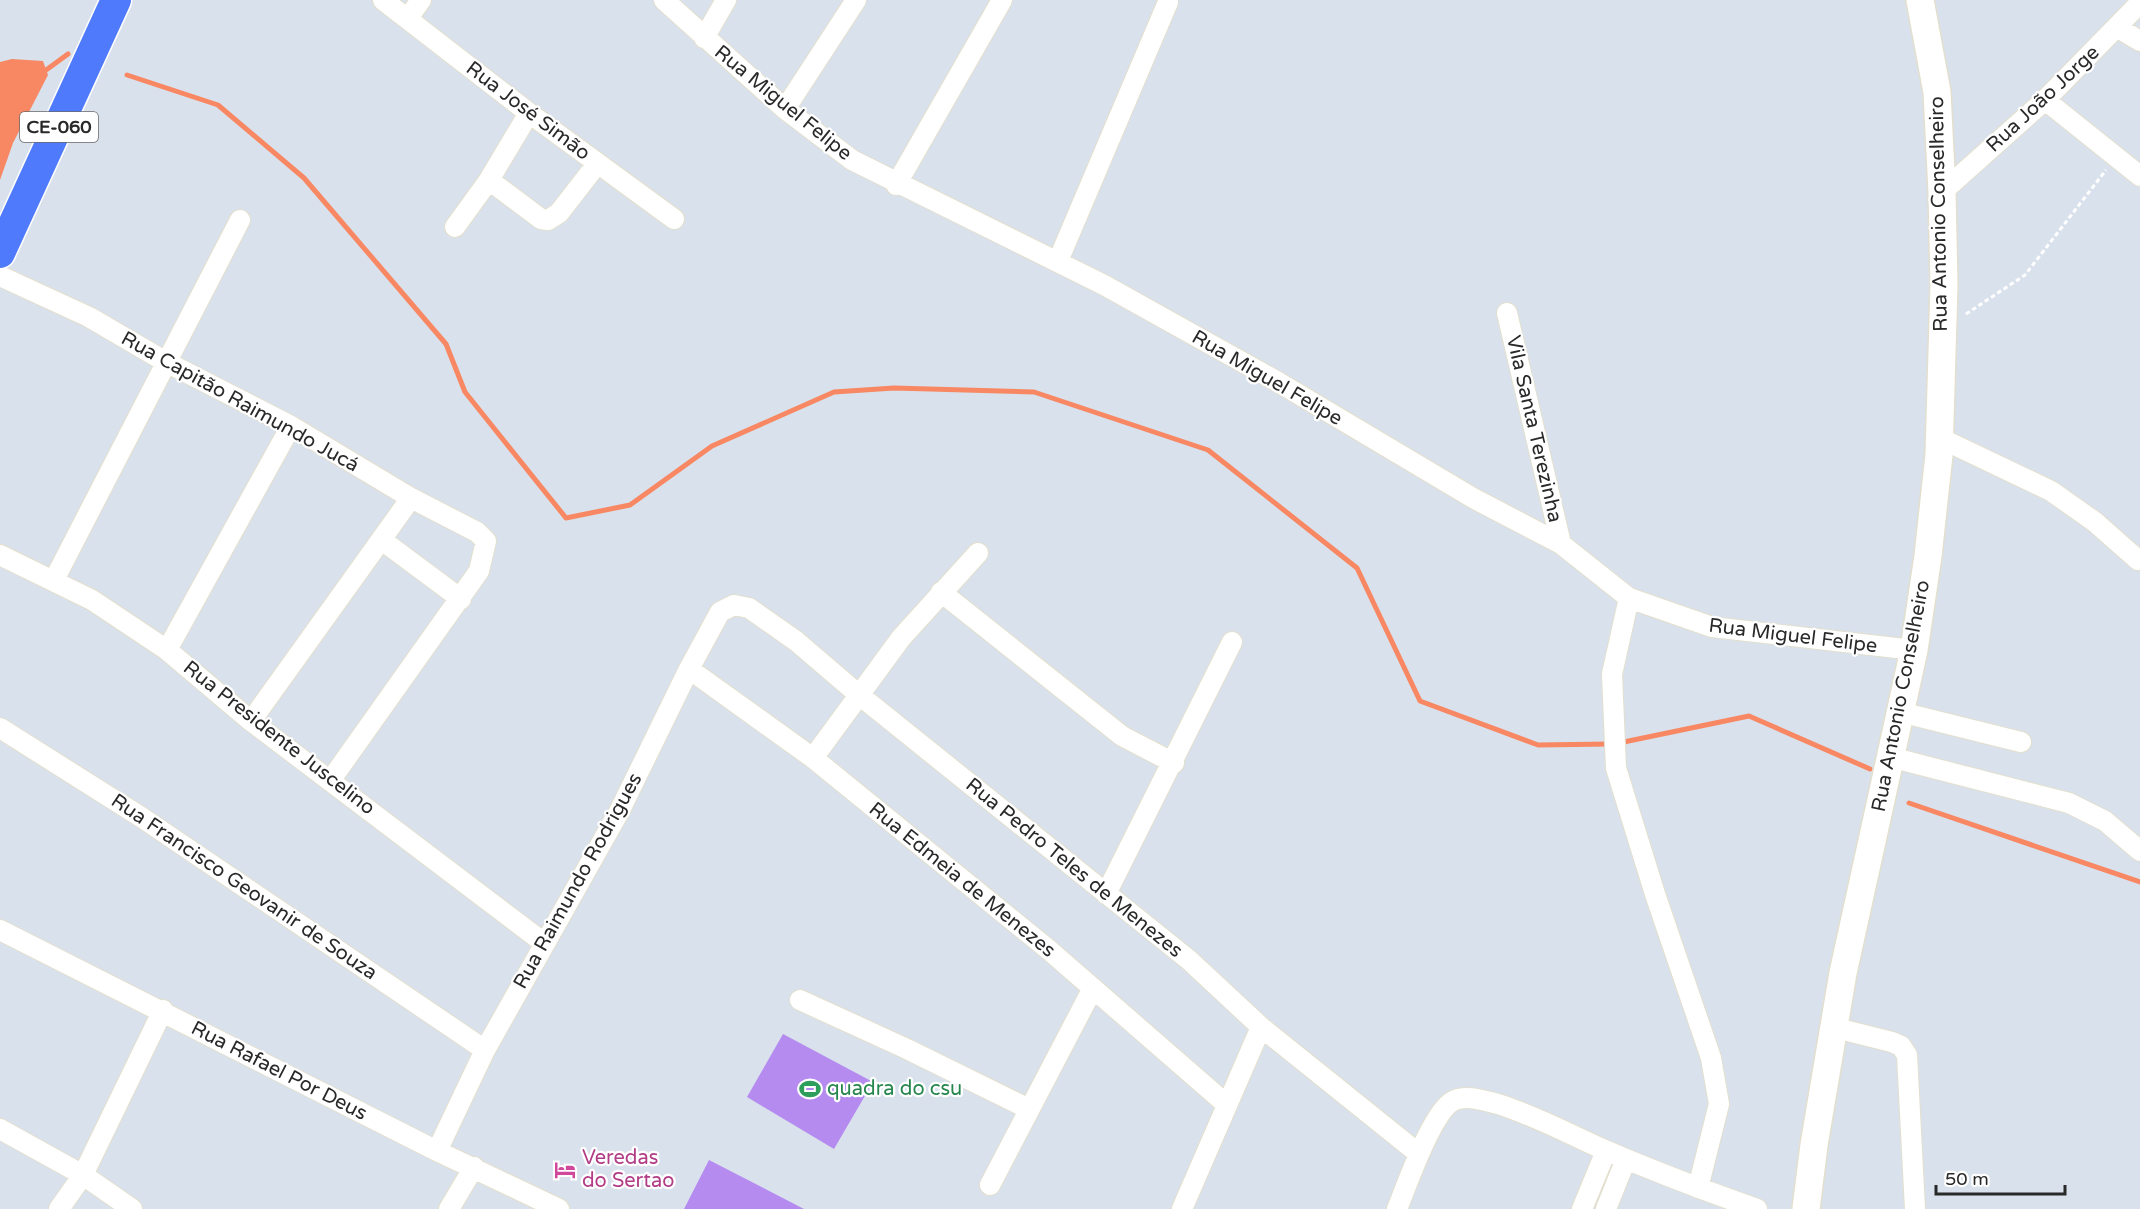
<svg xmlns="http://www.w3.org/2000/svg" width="2140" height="1209" font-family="'Varela Round',sans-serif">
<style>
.pitch{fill:#b58bf0}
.water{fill:#f88863}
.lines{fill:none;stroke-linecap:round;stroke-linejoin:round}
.stream{stroke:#f88863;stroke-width:5}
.street-casing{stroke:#e3dfce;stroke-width:22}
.secondary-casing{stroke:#e3dfce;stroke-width:30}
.primary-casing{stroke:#fff;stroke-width:33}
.path{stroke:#fff;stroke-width:3;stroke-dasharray:4.5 3;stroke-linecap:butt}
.street{stroke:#fff;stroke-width:20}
.secondary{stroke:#fff;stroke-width:27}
.primary{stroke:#4f7afb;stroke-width:30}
.labels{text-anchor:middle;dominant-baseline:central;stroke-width:4.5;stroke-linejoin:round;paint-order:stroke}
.shield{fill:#fff;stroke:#696969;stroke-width:1.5}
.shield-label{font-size:18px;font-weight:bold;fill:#292929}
.street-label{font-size:20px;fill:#292929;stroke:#fff}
.leisure-label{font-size:20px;fill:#27864d;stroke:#fff;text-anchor:start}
.hotel-label{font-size:20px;fill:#b23c85;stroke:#fff;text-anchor:start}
</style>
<rect width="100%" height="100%" fill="#d9e2ec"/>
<!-- pitch -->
<path class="pitch" d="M 783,1034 L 873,1082 L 834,1149 L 747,1097 Z
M 709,1160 L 804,1209 L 684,1209 Z"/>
<!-- water -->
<path class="water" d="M 12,59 L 43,61 L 48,75 L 13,143 L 0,180 L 0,62 Z"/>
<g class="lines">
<!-- stream -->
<path class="stream" d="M 42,73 L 68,54
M 127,75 L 218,105 L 304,178 L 446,344 L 465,392 L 566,518 L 630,505 L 712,446 L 834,392 L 894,388 L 1034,392 L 1208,450 L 1357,568 L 1420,701 L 1538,745 L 1610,744
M 1619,743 L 1749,716 L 1870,769
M 1909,803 L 2140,882"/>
<defs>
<path id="street" d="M 383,0 L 529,113 L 674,219
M 664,0 L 785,109 L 852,160 L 1104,285 L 1278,382 L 1473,498 L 1561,544 L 1629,598 L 1712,627 L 1914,650
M 408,18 L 421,0
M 2118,28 L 2140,41
M 704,38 L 726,0
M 2045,100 L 2140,176
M 785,109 L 856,0
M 489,180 L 541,219 L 548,220 L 559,213 L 597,164
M 896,185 L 1002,0
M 1942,192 L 2045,100 L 2140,3
M 455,227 L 489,180 L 529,113
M 1058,261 L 1168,2
M 0,276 L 89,317 L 166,362 L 291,426 L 411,498 L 477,532 L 486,541 L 479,571 L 330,781
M 1507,313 L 1561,544
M 1940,438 L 2051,491 L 2095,522 L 2138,560
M 383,541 L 461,599
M 0,555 L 92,600 L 167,650 L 251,721 L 544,943
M 54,580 L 240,220
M 941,592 L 1122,736 L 1174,763
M 1629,598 L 1612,674 L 1616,768 L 1655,894 L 1711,1058 L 1719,1104 L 1698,1188
M 167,650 L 291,426
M 689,669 L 813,758 L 1049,950 L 1226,1104
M 1900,712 L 2021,742
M 251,721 L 411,498
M 0,728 L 141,817 L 485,1050
M 1890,757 L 2069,803 L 2105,821 L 2140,851
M 813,758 L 901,638 L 978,553
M 1106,894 L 1232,642
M 0,930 L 437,1151 L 559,1209
M 800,1000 L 907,1049 L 1029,1109
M 1832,1027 L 1892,1042 L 1901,1046 L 1907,1055 L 1915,1209
M 0,1129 L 83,1175 L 132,1209
M 437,1151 L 485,1050 L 620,810 L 689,669 L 720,612 L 734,605 L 749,608 L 796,641 L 858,694 L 1189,960 L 1261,1027 L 1419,1154
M 990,1185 L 1093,988
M 59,1209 L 83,1175 L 163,1010
M 449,1209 L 474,1167
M 1182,1209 L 1261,1027
M 1397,1209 C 1407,1185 1432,1112 1453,1101 C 1466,1094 1485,1101 1498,1104 C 1536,1116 1571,1135 1607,1151 C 1656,1172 1706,1191 1757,1209
M 1582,1209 L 1606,1151
M 1606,1209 L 1626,1159"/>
<path id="secondary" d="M 1806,1209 L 1814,1145 L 1843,973 L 1914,650 L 1928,556 L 1939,455 L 1944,285 L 1942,192 L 1937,92 L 1920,0"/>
<path id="primary" d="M 0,253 L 116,0"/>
</defs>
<!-- street casing -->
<use href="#street" class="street-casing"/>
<!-- secondary casing -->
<use href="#secondary" class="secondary-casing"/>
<!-- primary casing -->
<use href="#primary" class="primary-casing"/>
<!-- path -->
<path class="path" d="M 1966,314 L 2025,275 L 2106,170"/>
<!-- street -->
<use href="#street" class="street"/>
<!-- secondary -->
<use href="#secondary" class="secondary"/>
<!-- primary -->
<use href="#primary" class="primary"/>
</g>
<!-- icons -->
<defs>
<symbol id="stadium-bare" viewBox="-9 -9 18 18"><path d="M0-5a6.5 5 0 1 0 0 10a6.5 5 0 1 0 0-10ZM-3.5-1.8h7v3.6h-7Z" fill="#2e9e5b" stroke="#fff" stroke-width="2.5" paint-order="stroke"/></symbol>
<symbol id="hotel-bare" viewBox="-9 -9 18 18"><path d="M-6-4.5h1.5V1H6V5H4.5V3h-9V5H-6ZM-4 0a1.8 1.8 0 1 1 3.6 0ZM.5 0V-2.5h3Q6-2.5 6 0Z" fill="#d1479c" stroke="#fff" stroke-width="2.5" paint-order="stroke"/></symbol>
</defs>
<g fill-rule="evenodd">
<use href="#stadium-bare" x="795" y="1074" width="30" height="30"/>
<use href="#hotel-bare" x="550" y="1155" width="30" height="30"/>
</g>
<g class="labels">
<!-- shield labels -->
<rect class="shield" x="20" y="112" width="78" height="30" rx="4.5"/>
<g class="shield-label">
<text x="59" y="127">CE-060</text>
</g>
<!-- street labels -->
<g class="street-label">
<text transform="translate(2043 99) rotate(-43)">Rua João Jorge</text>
<text transform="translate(783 103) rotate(39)">Rua Miguel Felipe</text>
<text transform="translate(528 111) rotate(37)">Rua José Simão</text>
<text transform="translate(1939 214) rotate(-91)">Rua Antonio Conselheiro</text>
<text transform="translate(1267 378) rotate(30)">Rua Miguel Felipe</text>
<text transform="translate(240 402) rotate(29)">Rua Capitão Raimundo Jucá</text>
<text transform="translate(1534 429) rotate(77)">Vila Santa Terezinha</text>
<text transform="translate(1793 636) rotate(7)">Rua Miguel Felipe</text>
<text transform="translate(1901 696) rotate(-79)">Rua Antonio Conselheiro</text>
<text transform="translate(279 738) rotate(38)">Rua Presidente Juscelino</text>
<text transform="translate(1074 868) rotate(39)">Rua Pedro Teles de Menezes</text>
<text transform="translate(962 880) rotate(39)">Rua Edmeia de Menezes</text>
<text transform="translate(578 881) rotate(-61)">Rua Raimundo Rodrigues</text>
<text transform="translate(244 887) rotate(34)">Rua Francisco Geovanir de Souza</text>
<text transform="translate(279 1071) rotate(27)">Rua Rafael Por Deus</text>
</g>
<!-- leisure labels -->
<g class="leisure-label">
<text x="827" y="1089">quadra do csu</text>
</g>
<!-- hotel labels -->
<g class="hotel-label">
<text x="582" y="1158">Veredas<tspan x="582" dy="23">do Sertao</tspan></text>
</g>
</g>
<!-- scale -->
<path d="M1936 1185v9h129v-9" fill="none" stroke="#292929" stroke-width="3"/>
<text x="1945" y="1185" font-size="18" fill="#292929" stroke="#ffffff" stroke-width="4.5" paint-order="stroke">50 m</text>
</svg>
